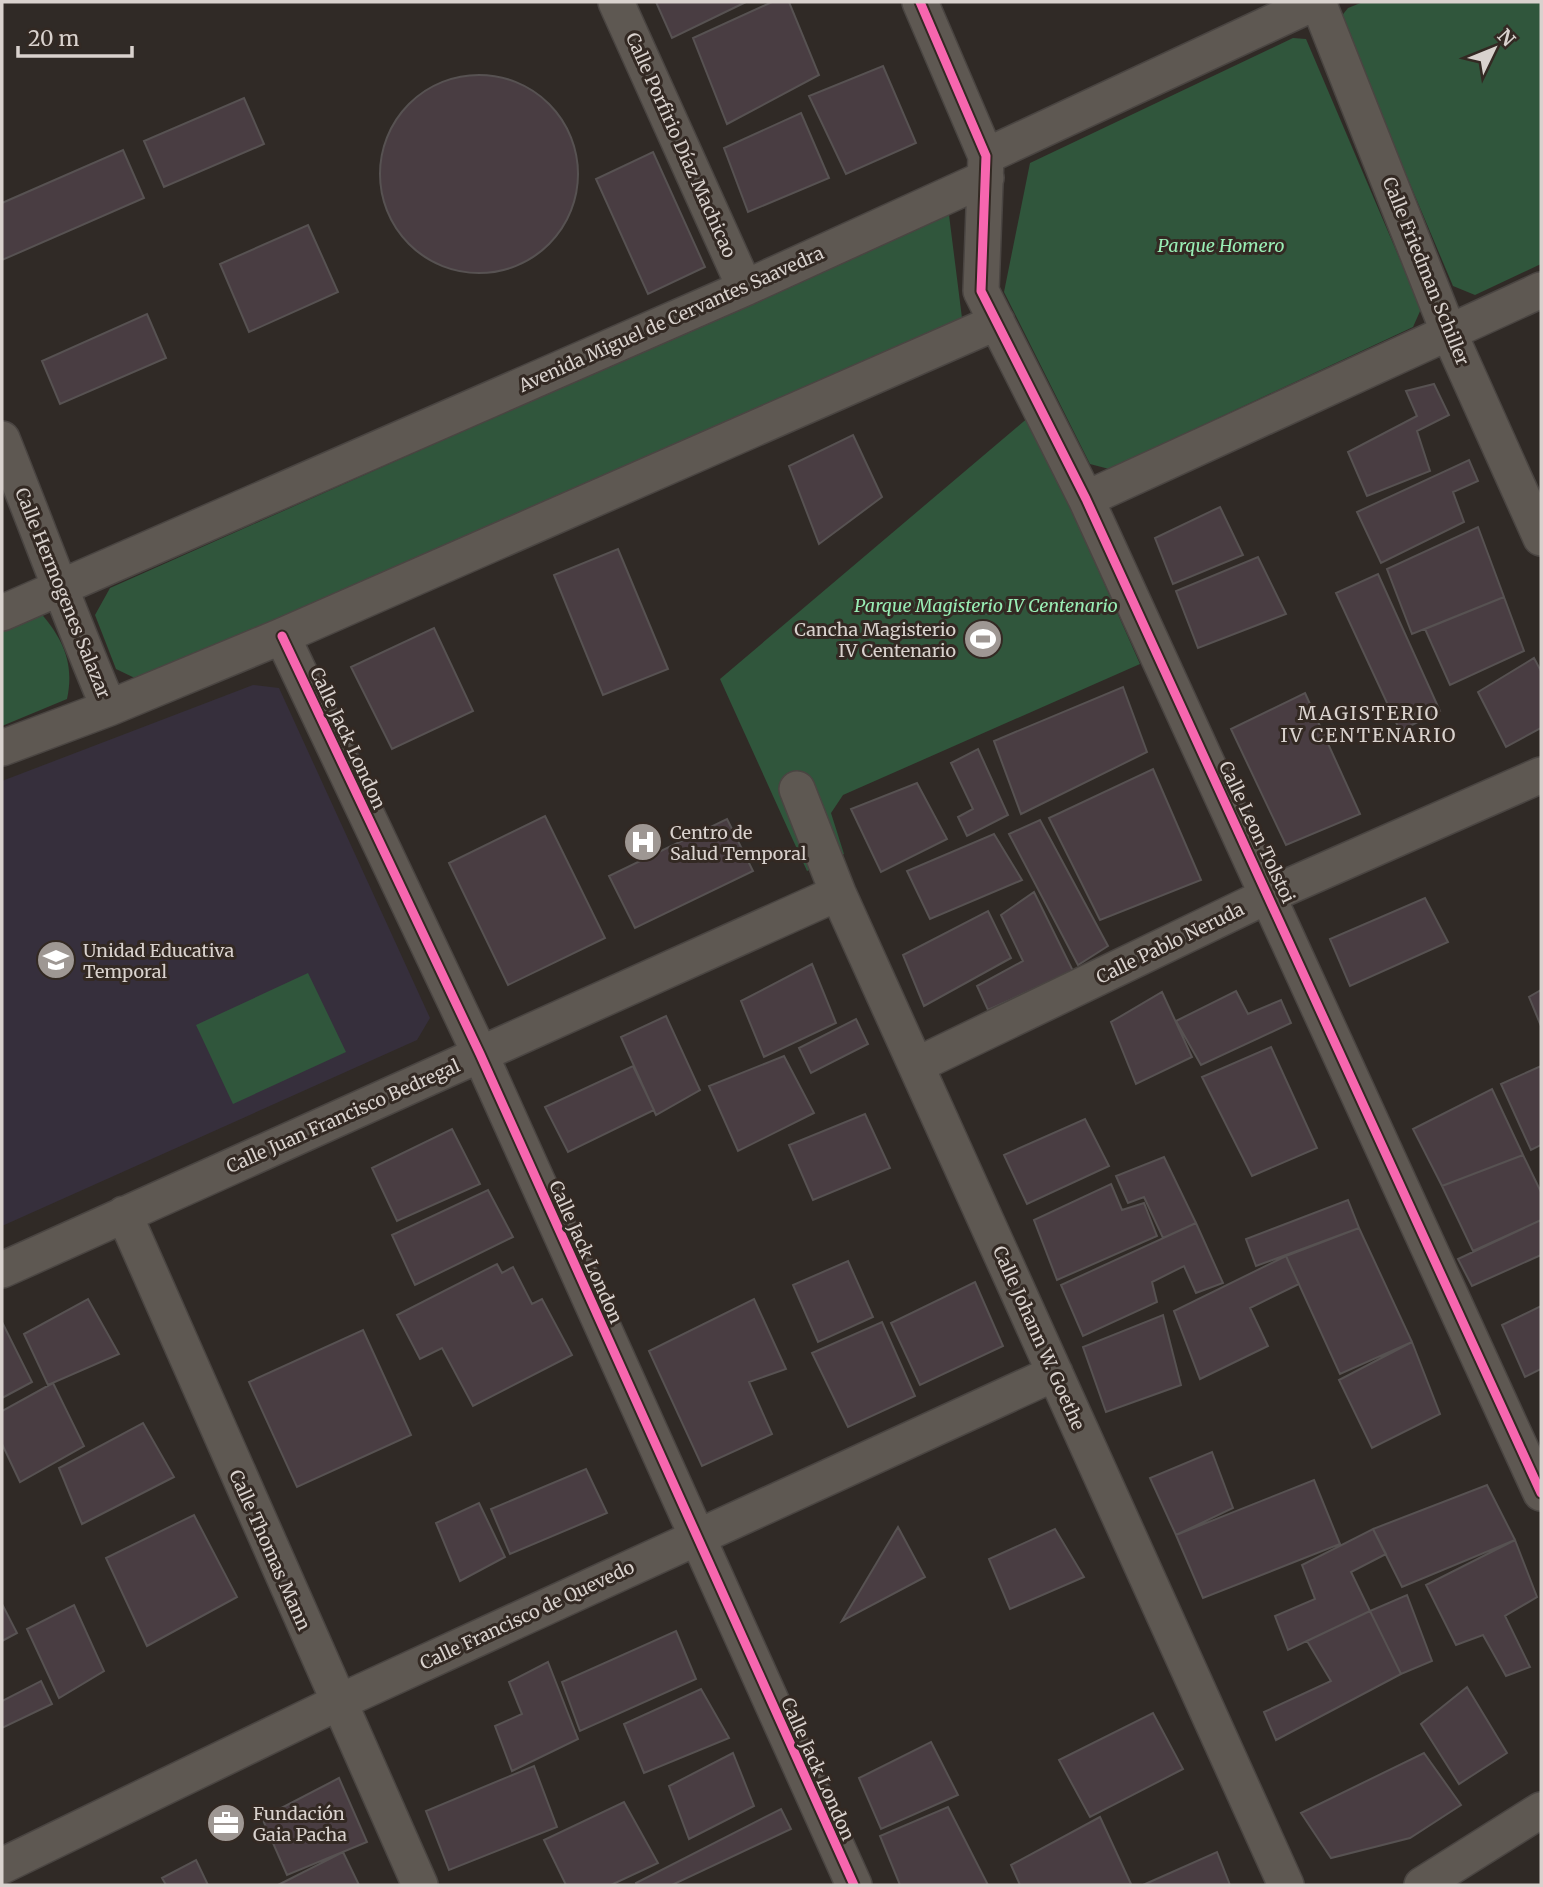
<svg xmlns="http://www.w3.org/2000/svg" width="1543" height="1887" font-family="Merriweather,serif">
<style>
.industrial{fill:#362f3c}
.green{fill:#30563c}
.building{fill:#493d42;stroke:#575252;stroke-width:2}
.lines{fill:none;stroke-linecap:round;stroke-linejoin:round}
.street-casing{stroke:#4a4542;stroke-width:38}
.street{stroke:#5e5852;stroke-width:35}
.cycleway-casing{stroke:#332923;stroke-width:13}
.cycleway{stroke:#f766af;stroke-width:9}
.labels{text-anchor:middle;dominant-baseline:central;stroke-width:6;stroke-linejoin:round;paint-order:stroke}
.street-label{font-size:18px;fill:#d9d2ce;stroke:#332923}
.park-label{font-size:18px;font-style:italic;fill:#99eeb5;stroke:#332923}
.poi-label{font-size:18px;fill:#d9d2ce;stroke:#332923;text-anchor:start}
.neighbourhood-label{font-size:19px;letter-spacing:2px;fill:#d9d2ce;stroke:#332923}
</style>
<rect width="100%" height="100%" fill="#302a26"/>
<!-- industrial -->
<path class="industrial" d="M 253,685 L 279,688 L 430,1018 L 417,1040 L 2,1226 L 2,781 Z"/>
<!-- green -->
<path class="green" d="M 1363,2 L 1541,2 L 1541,264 L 1475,295 L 1453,286 L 1340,18 L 1348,8 Z
M 1293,38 L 1306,39 L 1421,309 L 1413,327 L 1109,469 L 1090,464 L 1004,292 L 1030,163 Z
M 949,215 L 962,318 L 141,681 L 116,669 L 95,615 L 110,588 Z
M 1030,416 L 1140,664 L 843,795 L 831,813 L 844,854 L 807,871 L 720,679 Z
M 38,610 C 62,637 75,662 67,699 L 2,726 L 2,627 Z
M 308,973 L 346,1052 L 233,1104 L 196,1025 Z"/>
<!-- building -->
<path class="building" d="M 656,2 L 746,2 L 672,38 Z
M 772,2 L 789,2 L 819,75 L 727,124 L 693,38 Z
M 883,66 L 916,143 L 846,174 L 809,96 Z
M380 174a99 99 0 1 1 198 0a99 99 0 1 1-198 0Z
M 244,98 L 264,144 L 164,187 L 144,141 Z
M 801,113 L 829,178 L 748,212 L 724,148 Z
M 123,150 L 144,198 L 2,260 L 2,203 Z
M 653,152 L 705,267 L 648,294 L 596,179 Z
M 308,225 L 338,292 L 249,332 L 220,264 Z
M 147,314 L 166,358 L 60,404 L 42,361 Z
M 1434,384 L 1449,415 L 1417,431 L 1430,471 L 1367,496 L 1348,452 L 1417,416 L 1406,391 Z
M 853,435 L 882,497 L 819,544 L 789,466 Z
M 1469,460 L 1478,481 L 1453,492 L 1464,522 L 1381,563 L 1357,512 Z
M 1220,507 L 1243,555 L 1173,584 L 1155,538 Z
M 1478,527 L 1504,597 L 1412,634 L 1387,569 Z
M 618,549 L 668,669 L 603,695 L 554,575 Z
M 1258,557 L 1286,614 L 1198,648 L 1176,591 Z
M 1378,574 L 1440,711 L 1400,731 L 1336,593 Z
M 1504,597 L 1524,651 L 1450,685 L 1425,629 Z
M 434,628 L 473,711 L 392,749 L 351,667 Z
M 1534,658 L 1541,671 L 1541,728 L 1506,747 L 1478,692 Z
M 1123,687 L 1147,752 L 1021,814 L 994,741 Z
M 1305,693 L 1360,814 L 1286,845 L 1231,729 Z
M 978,749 L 1008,815 L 967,836 L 958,817 L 973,809 L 951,763 Z
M 1153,769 L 1201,880 L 1100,920 L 1049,818 Z
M 917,783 L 947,839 L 881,872 L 851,809 Z
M 545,816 L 605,938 L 508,985 L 449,863 Z
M 727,819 L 753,871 L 635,928 L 609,876 Z
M 1040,820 L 1108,946 L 1078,965 L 1009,834 Z
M 994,834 L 1022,880 L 930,919 L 907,871 Z
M 1034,892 L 1073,971 L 988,1010 L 977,986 L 1023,961 L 1001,915 Z
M 1425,898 L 1448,942 L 1350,986 L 1330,939 Z
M 988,911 L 1011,958 L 924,1006 L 903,955 Z
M 812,964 L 836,1023 L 764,1057 L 741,1001 Z
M 1541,990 L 1541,1026 L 1529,997 Z
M 1236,991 L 1248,1014 L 1281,1000 L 1291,1023 L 1201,1065 L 1176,1021 Z
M 1162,992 L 1192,1057 L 1136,1084 L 1111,1022 Z
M 666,1016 L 700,1090 L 656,1115 L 621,1037 Z
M 856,1019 L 868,1044 L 811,1073 L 799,1048 Z
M 1271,1047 L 1317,1148 L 1252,1176 L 1202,1077 Z
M 784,1056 L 814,1113 L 738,1151 L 709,1086 Z
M 633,1066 L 654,1110 L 568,1152 L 545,1107 Z
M 1541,1066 L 1541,1145 L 1531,1150 L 1501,1084 Z
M 1492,1089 L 1523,1155 L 1442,1186 L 1413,1129 Z
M 865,1114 L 890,1168 L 813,1200 L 789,1145 Z
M 1085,1119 L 1109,1166 L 1027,1204 L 1004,1155 Z
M 452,1129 L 480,1184 L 397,1221 L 372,1168 Z
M 1523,1155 L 1541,1192 L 1541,1220 L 1473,1251 L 1442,1186 Z
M 1164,1157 L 1196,1223 L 1163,1238 L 1144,1197 L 1128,1203 L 1116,1176 Z
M 1111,1184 L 1122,1210 L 1144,1203 L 1157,1236 L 1057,1280 L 1034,1220 Z
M 488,1190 L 513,1237 L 415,1285 L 392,1235 Z
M 1348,1200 L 1359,1228 L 1256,1266 L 1246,1239 Z
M 1541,1220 L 1541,1255 L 1472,1286 L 1458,1259 Z
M 1196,1223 L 1223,1283 L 1196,1293 L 1184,1266 L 1152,1282 L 1157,1302 L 1083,1336 L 1061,1285 Z
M 1359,1228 L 1412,1342 L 1340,1374 L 1286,1256 Z
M 1286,1256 L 1299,1284 L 1250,1308 L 1268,1346 L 1200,1379 L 1174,1311 Z
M 848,1261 L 873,1317 L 818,1342 L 793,1285 Z
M 497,1264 L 502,1273 L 513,1267 L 532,1304 L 542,1299 L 572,1355 L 473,1406 L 442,1348 L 420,1359 L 397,1315 Z
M 975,1282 L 1003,1346 L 920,1385 L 891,1323 Z
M 88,1299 L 119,1354 L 48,1385 L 24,1334 Z
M 754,1299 L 786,1369 L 749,1382 L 772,1434 L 702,1466 L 649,1351 Z
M 1541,1306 L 1541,1369 L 1525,1377 L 1502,1325 Z
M 1163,1315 L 1181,1385 L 1106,1412 L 1083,1347 Z
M 2,1322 L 32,1382 L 2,1398 Z
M 882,1322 L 915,1396 L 848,1427 L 812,1353 Z
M 363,1330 L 411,1435 L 297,1487 L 249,1382 Z
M 1412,1342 L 1440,1414 L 1372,1448 L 1339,1380 Z
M 53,1383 L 84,1446 L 20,1482 L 2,1444 L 2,1411 Z
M 143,1423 L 174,1477 L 82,1524 L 59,1468 Z
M 1212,1452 L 1233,1508 L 1176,1535 L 1150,1478 Z
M 586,1469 L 607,1513 L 510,1554 L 491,1509 Z
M 1314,1480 L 1340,1544 L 1203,1598 L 1176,1535 Z
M 1487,1485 L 1515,1540 L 1402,1587 L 1373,1529 Z
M 479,1503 L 505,1557 L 460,1581 L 436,1523 Z
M 194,1515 L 237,1597 L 147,1646 L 106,1558 Z
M 898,1527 L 925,1577 L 842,1621 Z
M 1055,1529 L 1084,1577 L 1010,1609 L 989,1559 Z
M 1373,1529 L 1386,1554 L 1351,1572 L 1370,1611 L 1288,1650 L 1275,1616 L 1315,1599 L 1302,1565 Z
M 1515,1540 L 1537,1597 L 1505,1616 L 1530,1667 L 1506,1676 L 1483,1635 L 1456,1645 L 1426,1585 Z
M 1407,1595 L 1432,1661 L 1401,1674 L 1370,1611 Z
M 2,1604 L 17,1633 L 2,1641 Z
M 74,1605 L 104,1671 L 59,1698 L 27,1629 Z
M 1370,1611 L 1401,1674 L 1276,1740 L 1264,1712 L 1331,1681 L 1307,1641 Z
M 676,1631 L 696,1679 L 580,1731 L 562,1682 Z
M 548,1662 L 578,1739 L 512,1771 L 495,1726 L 522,1714 L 509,1682 Z
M 41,1681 L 52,1704 L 2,1728 L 2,1701 Z
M 1467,1687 L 1507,1753 L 1459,1784 L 1421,1724 Z
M 701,1689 L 729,1738 L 644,1773 L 624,1724 Z
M 1153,1713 L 1183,1769 L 1090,1817 L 1059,1760 Z
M 931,1742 L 958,1795 L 881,1829 L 859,1778 Z
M 733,1753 L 754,1806 L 689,1839 L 669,1786 Z
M 1424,1753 L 1461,1805 L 1410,1838 L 1331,1858 L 1301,1813 Z
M 534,1766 L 557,1827 L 449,1870 L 426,1811 Z
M 339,1778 L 367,1842 L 287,1875 L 262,1818 Z
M 624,1802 L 658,1863 L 611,1885 L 566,1885 L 544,1840 Z
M 948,1807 L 988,1885 L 900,1885 L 880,1836 Z
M 781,1809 L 791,1829 L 672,1885 L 637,1885 L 636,1883 Z
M 1100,1817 L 1131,1884 L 1020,1885 L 1011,1865 Z
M 343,1852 L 359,1885 L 278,1885 Z
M 1217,1852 L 1230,1885 L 1143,1885 Z
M 196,1860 L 208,1885 L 166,1885 L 162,1878 Z"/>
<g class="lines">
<defs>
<path id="street" d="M 616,2 L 745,288
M 920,2 L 986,156 L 981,291 L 1086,499 L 1541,1493
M 1318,2 L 1449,333 L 1541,538
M 986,156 L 1316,2
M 2,439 C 38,529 71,619 109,708
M 1086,499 L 1541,290
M 2,613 L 745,288 L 986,178
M 282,636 L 480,1054 L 854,1885
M 2,748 L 109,708 L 282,636 L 997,322
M 797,789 L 838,893 L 1286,1885
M 917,1065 L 1269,895 L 1541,775
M 124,1214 L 420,1885
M 2,1270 L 838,893
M 2,1866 L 337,1703 L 1055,1373
M 1422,1885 L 1541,1810"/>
</defs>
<!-- street casing -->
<use href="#street" class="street-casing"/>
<!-- street -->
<use href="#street" class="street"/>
<defs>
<path id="cycleway" d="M 920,2 L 986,156 L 981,291 L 1086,499 L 1541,1493
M 282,636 L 480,1054 L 854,1885"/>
</defs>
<!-- cycleway casing -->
<use href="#cycleway" class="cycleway-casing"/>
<!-- cycleway -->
<use href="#cycleway" class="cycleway"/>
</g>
<!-- icons -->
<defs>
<symbol id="stadium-disc" viewBox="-11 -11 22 22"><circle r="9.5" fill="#9e9793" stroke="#332923"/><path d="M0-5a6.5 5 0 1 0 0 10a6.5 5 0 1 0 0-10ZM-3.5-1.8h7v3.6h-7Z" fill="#fff"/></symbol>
<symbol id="hospital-disc" viewBox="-11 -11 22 22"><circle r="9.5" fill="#9e9793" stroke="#332923"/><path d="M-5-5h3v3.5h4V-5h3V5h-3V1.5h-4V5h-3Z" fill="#fff"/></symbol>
<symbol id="school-disc" viewBox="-11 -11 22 22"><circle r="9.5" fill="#9e9793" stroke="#332923"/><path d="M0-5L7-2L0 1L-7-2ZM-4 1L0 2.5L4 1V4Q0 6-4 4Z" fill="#fff"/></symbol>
<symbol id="office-disc" viewBox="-11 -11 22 22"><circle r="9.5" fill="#9e9793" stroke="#332923"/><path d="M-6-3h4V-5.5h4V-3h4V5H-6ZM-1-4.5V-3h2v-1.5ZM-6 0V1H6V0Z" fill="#fff"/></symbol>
</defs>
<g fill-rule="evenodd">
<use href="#stadium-disc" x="961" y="617" width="44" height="44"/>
<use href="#hospital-disc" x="621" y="820" width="44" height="44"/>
<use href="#school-disc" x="34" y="938" width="44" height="44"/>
<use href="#office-disc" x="204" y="1801" width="44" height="44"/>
</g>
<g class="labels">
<!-- street labels -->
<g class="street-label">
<text transform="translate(681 145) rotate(66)">Calle Porfirio Díaz Machicao</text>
<text transform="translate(1426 271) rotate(68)">Calle Friedman Schiller</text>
<text transform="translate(671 319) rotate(-24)">Avenida Miguel de Cervantes Saavedra</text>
<text transform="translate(63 593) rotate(68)">Calle Hermogenes Salazar</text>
<text transform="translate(348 738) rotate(65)">Calle Jack London</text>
<text transform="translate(1257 832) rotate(65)">Calle Leon Tolstoi</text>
<text transform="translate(1170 943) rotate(-26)">Calle Pablo Neruda</text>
<text transform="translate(343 1116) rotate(-24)">Calle Juan Francisco Bedregal</text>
<text transform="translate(586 1252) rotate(66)">Calle Jack London</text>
<text transform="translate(1039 1338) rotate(66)">Calle Johann W. Goethe</text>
<text transform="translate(270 1550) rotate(66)">Calle Thomas Mann</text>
<text transform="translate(527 1615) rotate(-25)">Calle Francisco de Quevedo</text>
<text transform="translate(818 1769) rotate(66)">Calle Jack London</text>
</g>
<!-- park labels -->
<g class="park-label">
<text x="1221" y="245">Parque Homero</text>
<text x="986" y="605">Parque Magisterio IV Centenario</text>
</g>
<!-- poi labels -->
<g class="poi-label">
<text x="956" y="629" text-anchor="end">Cancha Magisterio<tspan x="956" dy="21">IV Centenario</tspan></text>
<text x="670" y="832">Centro de<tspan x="670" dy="21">Salud Temporal</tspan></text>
<text x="83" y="950">Unidad Educativa<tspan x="83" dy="21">Temporal</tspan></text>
<text x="253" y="1813">Fundación<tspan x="253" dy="21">Gaia Pacha</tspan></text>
</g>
<!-- neighbourhood labels -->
<g class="neighbourhood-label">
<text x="1369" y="713">MAGISTERIO<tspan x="1369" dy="22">IV CENTENARIO</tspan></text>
</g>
</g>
<!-- border -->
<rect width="1543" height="1887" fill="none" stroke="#d9d2ce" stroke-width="7"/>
<!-- north arrow -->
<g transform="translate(1494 49) rotate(47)" stroke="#332923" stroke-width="5" paint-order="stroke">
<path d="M0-5L12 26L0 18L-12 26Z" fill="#d9d2ce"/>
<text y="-10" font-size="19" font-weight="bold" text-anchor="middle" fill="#d9d2ce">N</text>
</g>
<!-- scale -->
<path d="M18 46v10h114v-10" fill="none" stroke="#d9d2ce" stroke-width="3.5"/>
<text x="28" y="46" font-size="21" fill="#d9d2ce" stroke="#332923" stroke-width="5" paint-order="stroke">20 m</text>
</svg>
